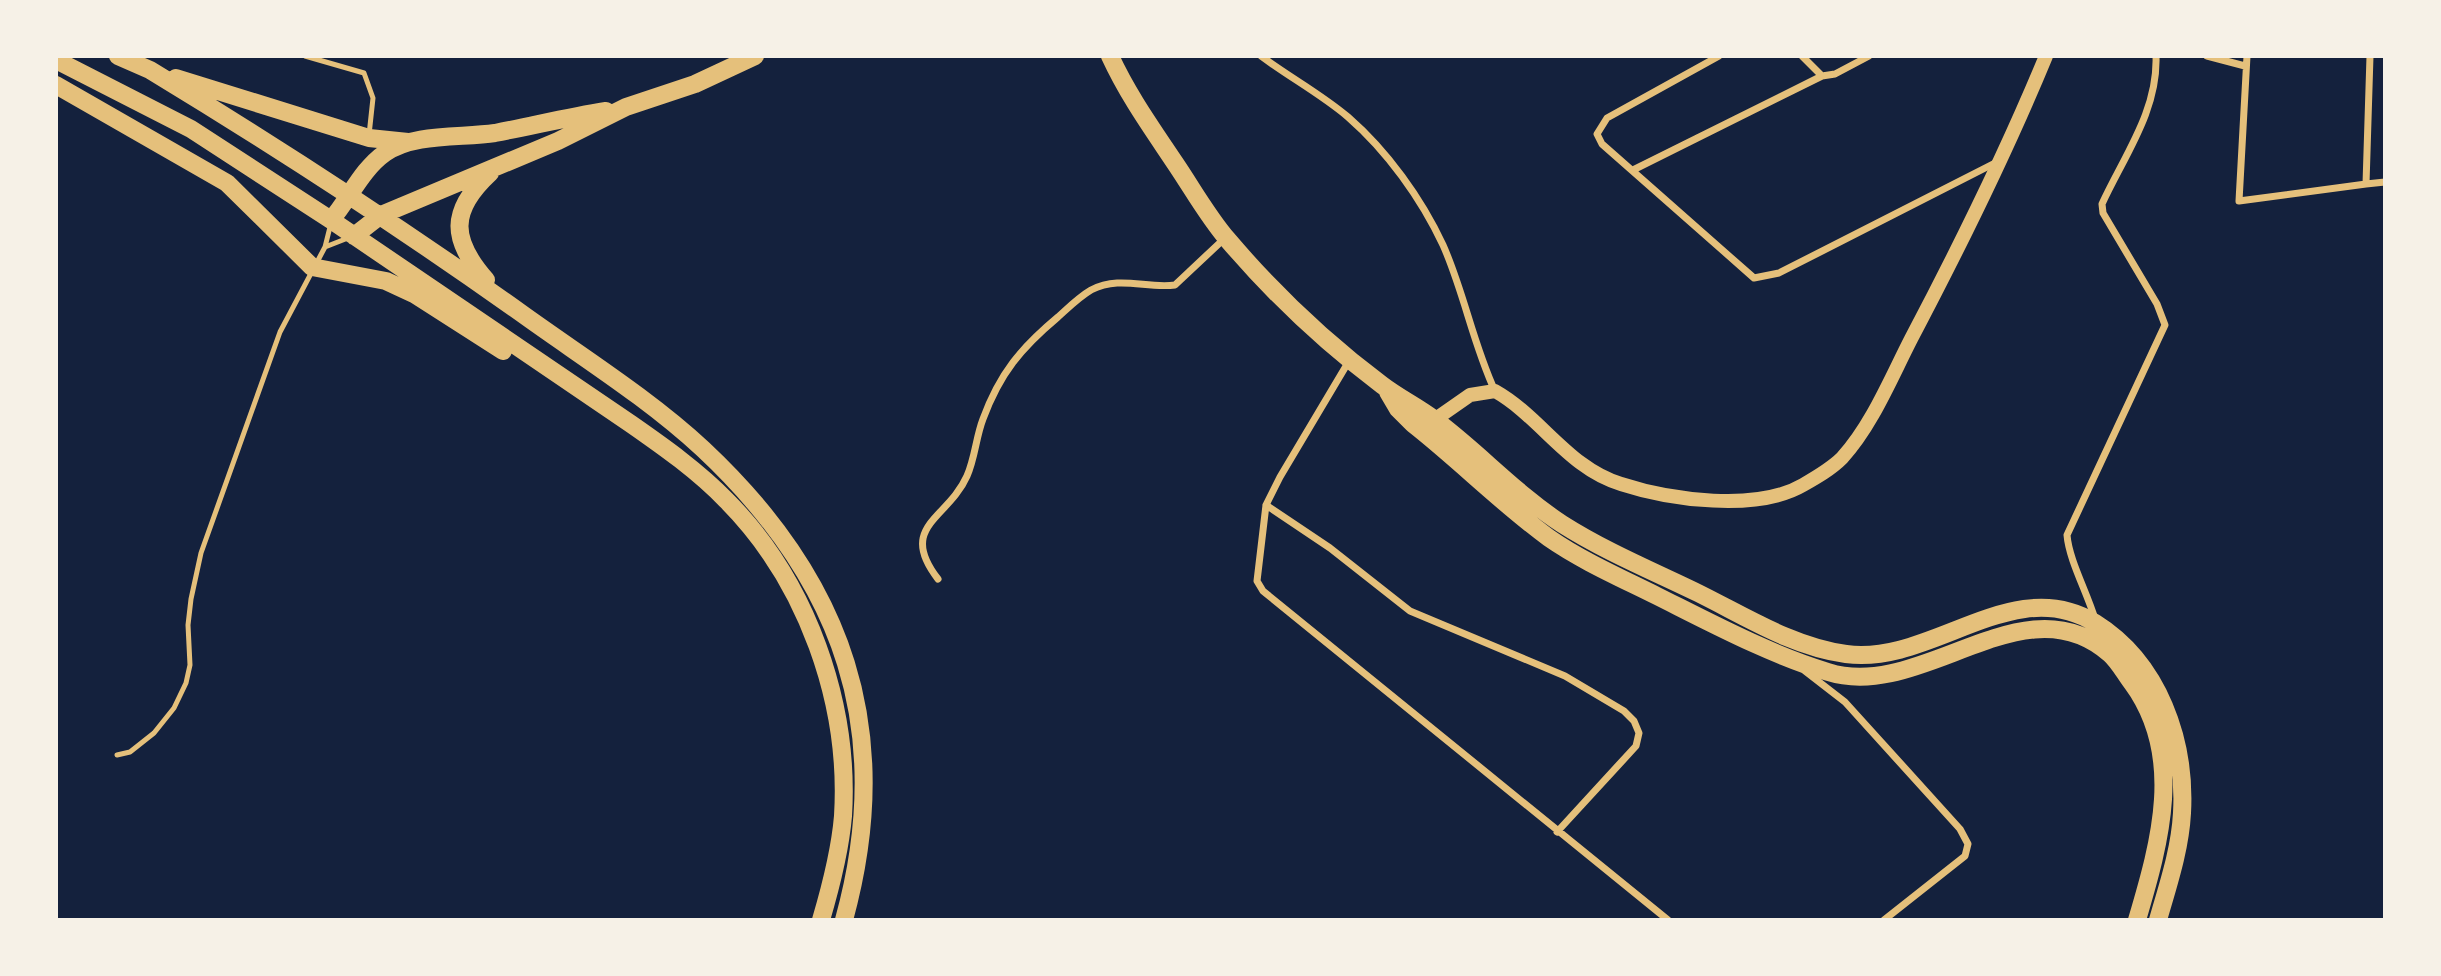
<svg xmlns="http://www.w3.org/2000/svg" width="2441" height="976" font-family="Bitter,serif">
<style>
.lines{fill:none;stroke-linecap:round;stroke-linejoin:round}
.service{stroke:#e5c07b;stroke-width:5}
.minor{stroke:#e5c07b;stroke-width:7}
.secondary{stroke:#e5c07b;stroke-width:14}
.primary{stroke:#e5c07b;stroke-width:18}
</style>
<rect width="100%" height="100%" fill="#14213d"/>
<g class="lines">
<!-- service -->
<path class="service" d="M 305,56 L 364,73 L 373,98 L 369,135
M 325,247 L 348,238
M 117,755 L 130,752 L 154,733 L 174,708 L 186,683 L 190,665 L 188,625 L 191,599 L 201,553 L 280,332 L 325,247 L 331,223"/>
<!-- minor -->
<path class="minor" d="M 1261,56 C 1289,77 1321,94 1348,117 C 1387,151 1421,198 1443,245 C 1464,292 1473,344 1495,391
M 1719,56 L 1607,118 L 1597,134 L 1602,144 L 1754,278 L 1779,273 L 1995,163
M 1802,56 L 1822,76 L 1835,74 L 1869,56
M 2207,56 L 2245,66
M 2247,56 L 2239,201 L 2366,184
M 2370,56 L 2366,184 L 2385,182
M 1633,170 L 1822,76
M 1349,361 L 1280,477 L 1266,505 L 1257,581 L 1263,591 L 1668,920
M 1266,505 L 1330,548 L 1410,611 L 1565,676 L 1624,711 L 1634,721 L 1639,733 L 1636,746 L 1557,832
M 938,579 C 897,526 948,519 967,476 C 975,458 976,437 983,419 C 1000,373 1021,348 1058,317 C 1068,308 1079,297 1091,290 C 1120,275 1146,289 1175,285 L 1225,238
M 2095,619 C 2087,592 2069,560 2067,535 L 2165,325 L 2157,304 L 2103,213 L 2102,204 C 2124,156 2158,111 2156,56
M 1805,671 L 1845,702 L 1960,829 L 1968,844 L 1965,856 L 1884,920"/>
<!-- secondary -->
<path class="secondary" d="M 1427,425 L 1470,395 L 1495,391 C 1541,417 1568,468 1621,484 C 1670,500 1757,512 1803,485 C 1817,477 1831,469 1842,458 C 1872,425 1891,378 1911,339 C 1960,246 2006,153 2046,56"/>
<!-- primary -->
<path class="primary" d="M 118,56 L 150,70 C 277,147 400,227 521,313 C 582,357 648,398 703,449 C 844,581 896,731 844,920
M 1110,56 C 1128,95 1151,127 1175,163 C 1192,188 1208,217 1228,240 C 1274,294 1326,343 1382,385 C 1399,398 1418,407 1435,420 C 1478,452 1516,494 1562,524 C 1606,552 1655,572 1702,595 C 1748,618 1794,647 1846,654 C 1931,666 2013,572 2095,623 C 2159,663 2186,741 2182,813 C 2180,850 2168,885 2158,920
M 56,60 L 191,129 L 331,220 L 631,424 C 664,447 698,471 726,500 C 807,581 850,703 843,816 C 840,852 831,886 821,920
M 176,78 L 369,138 L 408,142
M 56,85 L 227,183 L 312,267 L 386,281 L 414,294 L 503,351
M 331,220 C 350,198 361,170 385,153 C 413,133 461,138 495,133 C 532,126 568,117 606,111
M 354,236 L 381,215 L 558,141 L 626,107 L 695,84 L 755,56
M 486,280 C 451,240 449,211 490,173
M 1388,392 L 1398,409 L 1413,424 C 1459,460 1501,503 1549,538 C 1582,561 1621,578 1657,596 C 1713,624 1769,654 1828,672 C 1922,702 2024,578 2110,654 C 2119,662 2125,674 2132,683 C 2185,755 2160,842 2137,920"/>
</g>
<!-- border -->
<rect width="2441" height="976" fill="none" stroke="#f6f1e7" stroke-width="116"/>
</svg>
